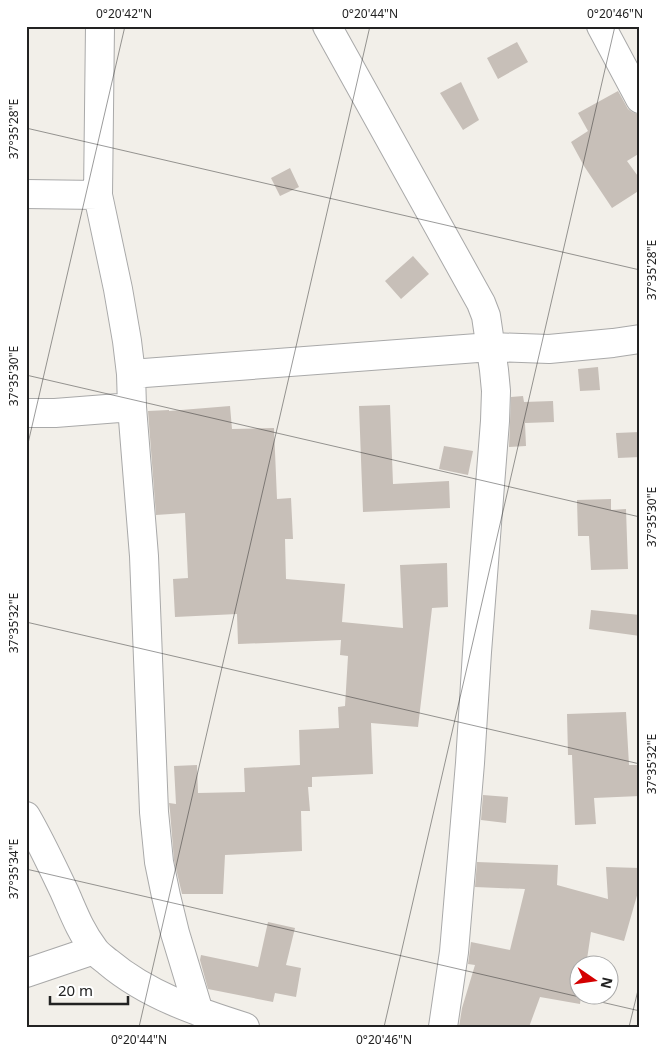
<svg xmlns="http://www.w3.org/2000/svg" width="666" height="1053" font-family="'Noto Sans',sans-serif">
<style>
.building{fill:#c7bfb8}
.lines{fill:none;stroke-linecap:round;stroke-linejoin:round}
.minor-casing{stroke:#a9a9a9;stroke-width:30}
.minor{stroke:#fff;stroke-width:28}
.ticks{fill:none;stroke:#222;stroke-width:1;stroke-opacity:0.45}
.neatline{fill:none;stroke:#222;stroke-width:2}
.ticks-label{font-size:12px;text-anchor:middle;fill:#222}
</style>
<rect width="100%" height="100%" fill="#f2efe9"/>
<!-- building -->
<path class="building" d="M 517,42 L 528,62 L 498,79 L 487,58 Z
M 461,82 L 479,120 L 463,130 L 440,93 Z
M 618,91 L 628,109 L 632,112 L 638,114 L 640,117 L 640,153 L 627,161 L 640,179 L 640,190 L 612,208 L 584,166 L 571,142 L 588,131 L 578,113 Z
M 290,168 L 299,187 L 280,196 L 271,178 Z
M 413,256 L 429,274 L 401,299 L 385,281 Z
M 598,367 L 600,390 L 580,391 L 578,369 Z
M 523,396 L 524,402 L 553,401 L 554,422 L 525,423 L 526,446 L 509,447 L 511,397 Z
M 390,405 L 393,484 L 449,481 L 450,508 L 363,512 L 359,406 Z
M 230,406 L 232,429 L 274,428 L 277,499 L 291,498 L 293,539 L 285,539 L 286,579 L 345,584 L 342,622 L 403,628 L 400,565 L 447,563 L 448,607 L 432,608 L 418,727 L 371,723 L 373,774 L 312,777 L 312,787 L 308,787 L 310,811 L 301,811 L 302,851 L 225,855 L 223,894 L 182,894 L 174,860 L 170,811 L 169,803 L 176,804 L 174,766 L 197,765 L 198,793 L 245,792 L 244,768 L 300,765 L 299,730 L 339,728 L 338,707 L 345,706 L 348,656 L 340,655 L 341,640 L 238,644 L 237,614 L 175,617 L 173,579 L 188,578 L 185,513 L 156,515 L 148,411 L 169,410 L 169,411 Z
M 640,432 L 640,457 L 618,458 L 616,433 Z
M 444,446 L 473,451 L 468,475 L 439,469 Z
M 611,499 L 611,510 L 626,509 L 628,569 L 591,570 L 589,536 L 578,536 L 577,500 Z
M 591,610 L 640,615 L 640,636 L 589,629 Z
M 626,712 L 629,765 L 640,765 L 640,796 L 594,798 L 596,824 L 575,825 L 572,755 L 568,755 L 567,714 Z
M 483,795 L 508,797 L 506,823 L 481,820 Z
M 477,862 L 558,865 L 557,885 L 608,899 L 606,867 L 640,868 L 640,885 L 624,941 L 591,932 L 586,966 L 578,966 L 578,996 L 581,996 L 580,1004 L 540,997 L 529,1027 L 459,1027 L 462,1008 L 475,965 L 468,964 L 471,942 L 510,950 L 525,889 L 475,887 Z
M 268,922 L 295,928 L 286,965 L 301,968 L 296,997 L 275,993 L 273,1002 L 208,989 L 200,960 L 201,955 L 258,967 Z"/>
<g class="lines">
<defs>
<path id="minor" d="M 100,26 L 98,195 L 118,289 L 127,341 L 131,374 L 132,407 L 144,556 L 154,812 L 159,862 L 166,896 L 175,933 L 199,1012
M 327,26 L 481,303 L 486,316 L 494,370 L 496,391 L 495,421 L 477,652 L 470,763 L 454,952 L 443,1027
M 601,26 L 640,99
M 26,194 L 98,195
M 131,374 L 491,347 L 549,349 L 613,343 L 640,339
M 26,413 L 55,413 L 132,407
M 26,816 C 40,840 52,866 64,891 C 73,911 80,931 94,949 C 97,954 103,958 108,962 C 147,995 197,1012 245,1027
M 26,973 L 94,950"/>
</defs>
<!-- minor casing -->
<use href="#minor" class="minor-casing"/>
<!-- minor -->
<use href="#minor" class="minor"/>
</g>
<!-- ticks -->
<path class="ticks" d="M 26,128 L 640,270M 26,375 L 640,517M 26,452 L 125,26M 26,622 L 640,764M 26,869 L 640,1011M 139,1027 L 370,26M 384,1027 L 615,26M 629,1027 L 640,982"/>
<!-- border -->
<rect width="666" height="1053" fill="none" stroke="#ffffff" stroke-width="55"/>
<!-- north arrow -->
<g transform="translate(594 980) rotate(103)"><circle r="24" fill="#ffffff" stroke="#a7a7a7"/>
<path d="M0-4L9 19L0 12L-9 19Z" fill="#d40000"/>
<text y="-8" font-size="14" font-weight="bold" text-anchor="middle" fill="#222222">N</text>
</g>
<!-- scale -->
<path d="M50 996v8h78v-8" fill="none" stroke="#222222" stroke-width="2.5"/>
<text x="58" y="996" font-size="15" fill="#222222" stroke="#ffffff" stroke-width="4" paint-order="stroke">20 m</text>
<rect x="28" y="28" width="610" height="998" class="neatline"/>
<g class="ticks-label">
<text x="124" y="18">0°20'42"N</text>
<text x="370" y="18">0°20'44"N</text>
<text x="615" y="18">0°20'46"N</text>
<text transform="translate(14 129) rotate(-90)" y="4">37°35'28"E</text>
<text transform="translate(652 270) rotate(-90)" y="4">37°35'28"E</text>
<text transform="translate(14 376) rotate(-90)" y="4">37°35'30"E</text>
<text transform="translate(652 517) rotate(-90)" y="4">37°35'30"E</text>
<text transform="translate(14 623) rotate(-90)" y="4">37°35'32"E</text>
<text transform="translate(652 764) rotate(-90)" y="4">37°35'32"E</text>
<text transform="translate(14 869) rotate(-90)" y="4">37°35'34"E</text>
<text x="139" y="1044">0°20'44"N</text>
<text x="384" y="1044">0°20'46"N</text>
</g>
</svg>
